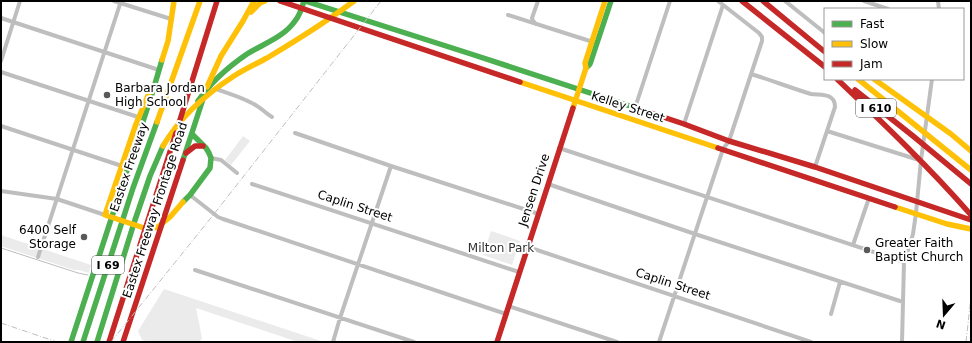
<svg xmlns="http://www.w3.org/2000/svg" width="972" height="343" font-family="'DejaVu Sans',sans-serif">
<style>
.green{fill:#ebebeb}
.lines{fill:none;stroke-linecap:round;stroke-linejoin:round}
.stream{stroke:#bdbdbd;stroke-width:1}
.street{stroke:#bebebe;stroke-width:4}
.fast{stroke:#4caf50;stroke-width:5.5}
.slow{stroke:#ffc107;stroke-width:5.5}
.jam{stroke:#c62828;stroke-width:5.5}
.rail{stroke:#bebebe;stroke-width:1;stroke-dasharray:6 2 1 2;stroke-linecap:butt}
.poi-dot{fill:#595959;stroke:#fff;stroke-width:1.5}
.labels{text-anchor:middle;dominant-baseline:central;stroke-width:4;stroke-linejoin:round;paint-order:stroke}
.shield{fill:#fff;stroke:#4c4c4c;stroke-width:1}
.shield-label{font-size:11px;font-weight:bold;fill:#000}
.poi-label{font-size:12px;fill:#000;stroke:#fff;text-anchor:start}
.street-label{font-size:12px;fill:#000;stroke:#fff}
.park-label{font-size:12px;fill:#313131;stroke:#fff}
</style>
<rect width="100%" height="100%" fill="#fff"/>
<!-- green -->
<path class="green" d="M 243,136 L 250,141 L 231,165 L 225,160 Z
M 491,231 L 520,241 L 512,265 L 483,255 Z
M 1,235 L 91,265 L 89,273 L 79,270 L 74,270 L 1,246 Z
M 164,289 L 324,342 L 298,342 L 196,308 L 202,338 L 200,342 L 149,342 L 142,340 L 138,331 Z"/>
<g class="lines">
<!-- stream -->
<path class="stream" d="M 1,248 L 78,273 L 88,275"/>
<!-- street -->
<path class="street" d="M 114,1 L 171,19
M 785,1 L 825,33
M 864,1 L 888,9
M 938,1 L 939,9
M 508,15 L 593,42
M 1,18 L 159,70
M 536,24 L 533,21 L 532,18 L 538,1
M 1,61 L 20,1
M 1,72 L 138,117
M 751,74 C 771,80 791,88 811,94 C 817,95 825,94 830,97 C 834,99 835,103 835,107 L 815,167
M 216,89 C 230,94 245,98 257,106 C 262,109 267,114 272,117
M 635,108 L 670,1
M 684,124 L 723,5
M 1,126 L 122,166
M 827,131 L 919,160
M 295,133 L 391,166 L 539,214
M 559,148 L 904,262
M 211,158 L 221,160 L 237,173
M 252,184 L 519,272
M 548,184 L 695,234 L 903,302
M 1,191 L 57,199 L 105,215
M 190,195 L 218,217 L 223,219 L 506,314
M 853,245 L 869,198
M 528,247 L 811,342
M 38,257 L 121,1
M 195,270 L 414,342
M 508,306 L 617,342
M 831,314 L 840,282
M 333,342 L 340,318 L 391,166
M 659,342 L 723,149 L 729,141 L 762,41 L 762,37 L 759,33 L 718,1
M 902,342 L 904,262 L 913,234 L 916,213 L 921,160 L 932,79"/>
<!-- fast -->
<path class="fast" d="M 305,1 L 471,54 L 636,108
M 586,68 L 590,64 L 611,1
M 198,101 C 211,82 228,67 247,54 C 263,44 284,37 295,21 C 300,15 302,8 304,1
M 183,160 L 203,99
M 183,202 L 190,195 L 210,168 L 211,158 L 209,153 L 206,148 L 192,134
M 71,342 L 152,94 L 162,60
M 83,342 L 133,188 L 157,122
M 97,342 L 134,223 L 150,176 L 163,146"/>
<!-- slow -->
<path class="slow" d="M 251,12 L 260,3 L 265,1
M 162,60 L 168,41 L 174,1
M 858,79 L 971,170
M 874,79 L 951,134 L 971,151
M 520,82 L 718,148
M 152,86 L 136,124 L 105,215 L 147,229 L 158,227 L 170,217 L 183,202
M 207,87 L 221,56 L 243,21 L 254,1
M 573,108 L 586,68 L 585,63 L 605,1
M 157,122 L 200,1
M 163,146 C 180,117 206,94 234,76 C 245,69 256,64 267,58 C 297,40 326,22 354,1
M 895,207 L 947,224 L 971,229"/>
<!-- jam -->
<path class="jam" d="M 280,1 L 520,82
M 742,1 L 825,67
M 763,1 L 825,52
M 837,79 C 883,123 929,167 971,215
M 855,90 L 913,136 L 971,184
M 636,108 L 684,124 L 729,141 L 815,167 L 971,220
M 179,123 L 217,1
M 718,148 L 895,207
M 186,153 L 195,146 L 203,146
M 109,342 L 176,133
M 123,342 L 183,160
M 497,342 L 573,108"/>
<!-- rail -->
<path class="rail" d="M 1,323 L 57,342
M 111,342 L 214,214 L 381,1
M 966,342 L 971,297"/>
</g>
<!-- markers -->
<g class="poi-dot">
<circle cx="107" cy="95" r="4"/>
<circle cx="84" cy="237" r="4"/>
<circle cx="867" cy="250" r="4"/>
</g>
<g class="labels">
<!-- shield labels -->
<g class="shield">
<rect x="856" y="99" width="40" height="18" rx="3"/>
<rect x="92" y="256" width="32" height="18" rx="3"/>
</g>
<g class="shield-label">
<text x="876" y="108">I 610</text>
<text x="108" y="265">I 69</text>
</g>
<!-- poi labels -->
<g class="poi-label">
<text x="115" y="88">Barbara Jordan<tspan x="115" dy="14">High School</tspan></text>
<text x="76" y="230" text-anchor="end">6400 Self<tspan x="76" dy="14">Storage</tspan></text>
<text x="875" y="243">Greater Faith<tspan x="875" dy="14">Baptist Church</tspan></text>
</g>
<!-- street labels -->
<g class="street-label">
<text transform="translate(628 107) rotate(18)">Kelley Street</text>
<text transform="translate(129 167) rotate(-71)">Eastex Freeway</text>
<text transform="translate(534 190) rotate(-72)">Jensen Drive</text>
<text transform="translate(355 206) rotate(18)">Caplin Street</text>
<text transform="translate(155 210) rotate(-72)">Eastex Freeway Frontage Road</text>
<text transform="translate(673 284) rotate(18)">Caplin Street</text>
</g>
<!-- park labels -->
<g class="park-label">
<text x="501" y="248">Milton Park</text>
</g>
</g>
<!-- border -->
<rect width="972" height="343" fill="none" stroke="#000000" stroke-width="4"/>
<!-- legend -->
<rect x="824" y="8" width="140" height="72" fill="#ffffff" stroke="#999999"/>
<rect x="832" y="21" width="20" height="6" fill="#4caf50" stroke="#999999"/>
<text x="860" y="28" font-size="12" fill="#000000">Fast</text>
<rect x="832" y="41" width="20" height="6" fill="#ffc107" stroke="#999999"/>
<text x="860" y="48" font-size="12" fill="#000000">Slow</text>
<rect x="832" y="61" width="20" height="6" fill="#c62828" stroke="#999999"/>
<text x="860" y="68" font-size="12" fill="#000000">Jam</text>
<!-- north arrow -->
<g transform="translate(944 315) rotate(199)" stroke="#ffffff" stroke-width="3" paint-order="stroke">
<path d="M0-3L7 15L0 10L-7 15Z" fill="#000000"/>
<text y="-6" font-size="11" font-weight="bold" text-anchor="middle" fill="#000000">N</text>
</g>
</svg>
